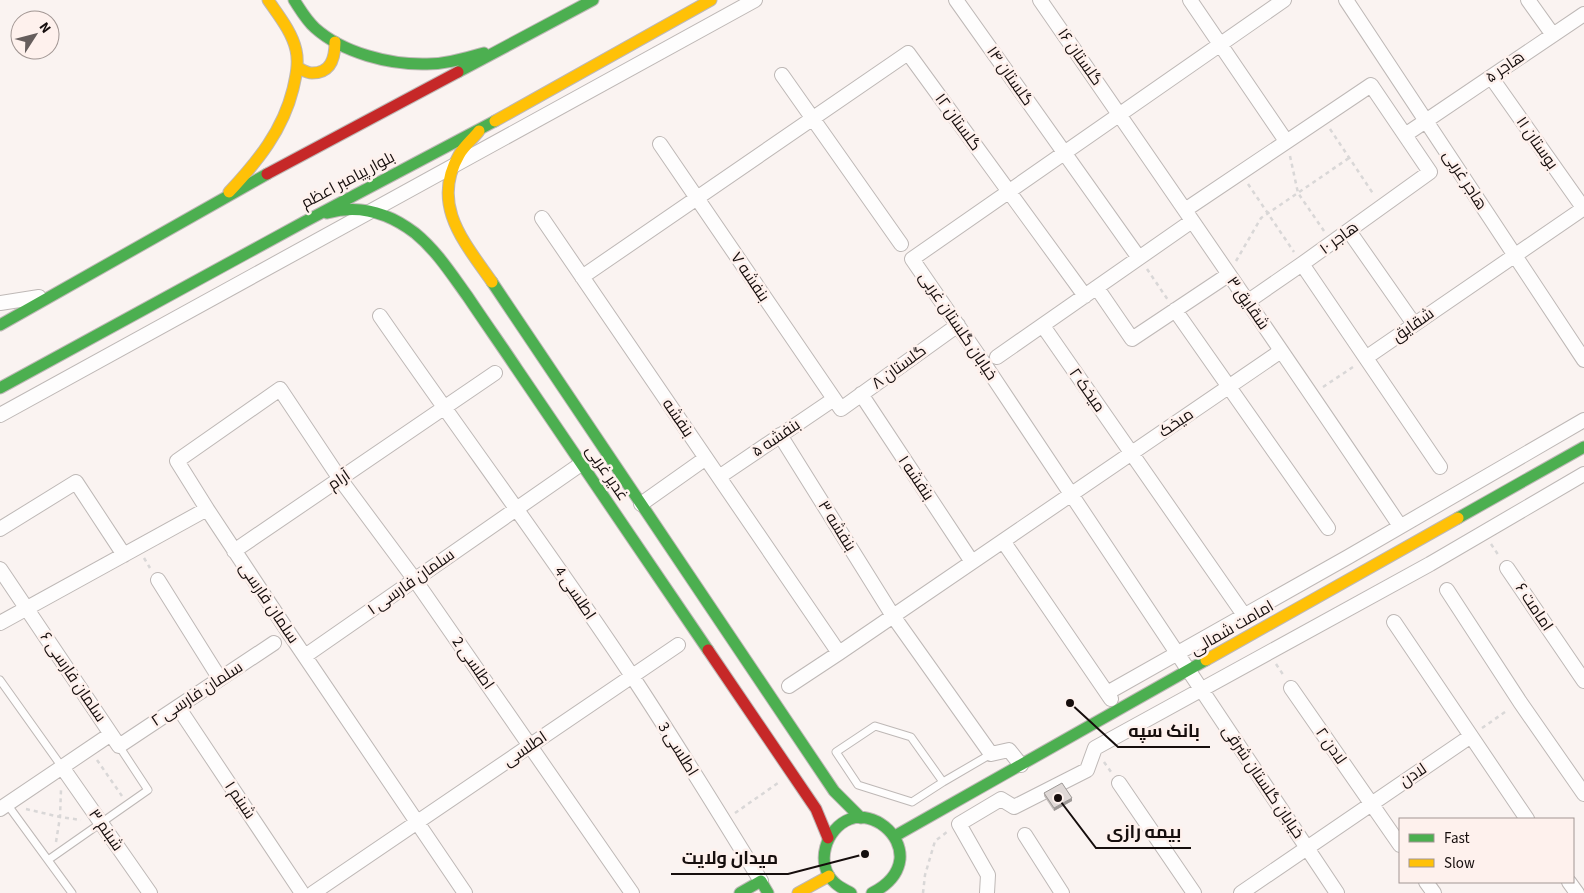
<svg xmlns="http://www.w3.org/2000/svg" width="1584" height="893" font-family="'Source Sans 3',Cairo,sans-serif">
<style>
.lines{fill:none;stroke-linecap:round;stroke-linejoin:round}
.lane-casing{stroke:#beb8b6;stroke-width:9}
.street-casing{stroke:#beb8b6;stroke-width:16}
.fast-casing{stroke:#beb8b6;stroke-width:13}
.slow-casing{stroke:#beb8b6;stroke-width:13}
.jam-casing{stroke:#beb8b6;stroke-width:13}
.path{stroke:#d9d7d7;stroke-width:2.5;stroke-dasharray:4 4;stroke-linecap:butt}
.lane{stroke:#fefdfd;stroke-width:7}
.street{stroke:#fefdfd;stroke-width:14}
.fast{stroke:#4caf50;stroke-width:11}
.slow{stroke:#ffc107;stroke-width:11}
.jam{stroke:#c62828;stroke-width:11}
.wall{fill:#c1bbb9}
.shaded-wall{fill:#9d9896}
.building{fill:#e0d9d7;stroke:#9d9896}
.labels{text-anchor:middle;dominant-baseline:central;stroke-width:5;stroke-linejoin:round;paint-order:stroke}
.street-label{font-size:16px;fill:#160e0d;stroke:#fef1ed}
.leader{fill:none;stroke:#160e0d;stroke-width:2}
.callout-dot{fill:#160e0d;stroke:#fef1ed;stroke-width:2}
.callout-label{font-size:18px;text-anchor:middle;font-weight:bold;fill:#160e0d;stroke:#fef1ed;stroke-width:5;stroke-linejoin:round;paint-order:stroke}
</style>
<rect width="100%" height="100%" fill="#faf3f1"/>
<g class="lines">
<defs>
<path id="lane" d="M 0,680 L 62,767
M 943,782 L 912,802 L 858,785 L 836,752 L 875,726 L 911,737 L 943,782 L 991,754
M 7,804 L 72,893
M 48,860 L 148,790 L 119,746"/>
<path id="street" d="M 956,0 L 1139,258
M 1040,0 C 1161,175 1282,350 1400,526
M 1190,0 L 1286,141
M 1284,0 L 912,259 L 985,365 L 1337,893
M 1346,0 L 1584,360
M 1528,0 L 1553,35
M 782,75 L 901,244
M 1491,77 L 1584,209
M 1405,135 L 1584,14
M 660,144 L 841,409 L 958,325
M 1185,210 L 1371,85 L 1430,172 L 1302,264 L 1247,302
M 542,218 L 839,653
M 1349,231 L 1414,324
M 1302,264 L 1440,467
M 582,277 L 908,53 L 1085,296
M 1097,288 L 1132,339 L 1228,275
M 0,303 L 39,297
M 1175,310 L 1328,528
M 380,316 C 463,436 551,554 632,676 C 677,744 719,813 761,881
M 1043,326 L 1244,615
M 997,357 L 1192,221
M 1367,357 L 1584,208
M 861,394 L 972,562
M 0,415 L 755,0
M 780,435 L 893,616 L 991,754 L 1009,750 L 1021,765
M 719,477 L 834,399
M 641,504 L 706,458
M 207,509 L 177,461 L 280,389 L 340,479 L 415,580 L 632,893
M 0,529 L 76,482 L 124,555
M 1003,541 L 1111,699
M 234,551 L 495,373
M 1507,568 L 1584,681
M 0,569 L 119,746 L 274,643
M 158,580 L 220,679
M 1447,590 L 1520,702 L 1584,794
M 1394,622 L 1527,819
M 0,623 L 207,509 L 289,633 L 465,893
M 305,656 L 581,464
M 789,686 L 839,653 L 1281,351
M 1291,688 L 1400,845
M 1107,693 L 1348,557 L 1584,420
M 178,707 L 302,893
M 62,767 L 150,893
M 1119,783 L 1194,893
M 0,809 L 111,734
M 1025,835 L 1062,893
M 1426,882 L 1434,893
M 1569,882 L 1577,893
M 313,893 L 678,645
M 987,893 L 988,875 L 959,824 L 1001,799 L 1014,807 L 1087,770 L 1095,748 L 1430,564 L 1584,474
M 1241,893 L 1471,736"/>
<path id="fast" d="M 294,0 C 300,9 306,20 315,28 C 343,53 390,65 427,64 C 447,64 465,58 484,53
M 458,72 L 593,0
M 327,213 C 359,204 389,213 415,233 C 437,251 452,275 468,297 C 484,321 501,345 517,369 C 581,463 644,557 708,650
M 492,282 L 834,791 L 861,818
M 0,325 L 267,174
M 0,388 L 304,222 L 495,121
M 1458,518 L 1584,447
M 895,836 L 1206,660
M 740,893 L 761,881 L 768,893
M 851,893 C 846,890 839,887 835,883 C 814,864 826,828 850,819 C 874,811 902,834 900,859 C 898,876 886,886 872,893"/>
<path id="slow" d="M 297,67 C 301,69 307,73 312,73 C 331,73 335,58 335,42
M 495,121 L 711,0
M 479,131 C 473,139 464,146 459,155 C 430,205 465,243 492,282
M 229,192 C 258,161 283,130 293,89 C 296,76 299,63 296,50 C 292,32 279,16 268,0
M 1206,660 L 1458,518
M 798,893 L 829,876"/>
<path id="jam" d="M 267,174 L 458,72
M 708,650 L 816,809 L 828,838"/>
</defs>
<!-- lane casing -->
<use href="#lane" class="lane-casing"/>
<!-- street casing -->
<use href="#street" class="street-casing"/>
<!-- fast casing -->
<use href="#fast" class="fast-casing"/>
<!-- slow casing -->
<use href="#slow" class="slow-casing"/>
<!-- jam casing -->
<use href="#jam" class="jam-casing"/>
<!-- path -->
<path class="path" d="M 1330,129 L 1374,195
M 1290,156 L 1298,193 L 1324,231
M 1248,184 L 1294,252
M 1236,261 L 1261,218 L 1349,158
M 1147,269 L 1168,300
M 1323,387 L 1356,365
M 1491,544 L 1499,556
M 144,558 L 150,568
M 1276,664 L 1284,676
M 1482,728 L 1508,710
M 97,760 L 122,796
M 1104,762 L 1111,772
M 26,809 L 60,817 L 81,820
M 735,813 L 778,783
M 56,842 L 60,817 L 61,790
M 923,893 L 925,875 L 935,841 L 947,832"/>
<!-- lane -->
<use href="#lane" class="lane"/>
<!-- street -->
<use href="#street" class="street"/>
<!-- fast -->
<use href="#fast" class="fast"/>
<!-- slow -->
<use href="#slow" class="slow"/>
<!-- jam -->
<use href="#jam" class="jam"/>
</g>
<!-- wall -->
<path class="wall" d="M 1044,793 L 1072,801 L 1054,811 L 1044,796 Z"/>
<!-- shaded-wall -->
<path class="shaded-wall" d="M 1072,798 L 1072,801 L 1054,811 L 1054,808 Z"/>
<!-- building -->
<path class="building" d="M 1062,783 L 1072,798 L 1054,808 L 1044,793 Z"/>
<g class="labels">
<!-- street labels -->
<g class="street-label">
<text transform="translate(1080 57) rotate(55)">گلستان ۱۶</text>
<text transform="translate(1505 67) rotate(-34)">هاجر ۵</text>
<text transform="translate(1010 76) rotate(55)">گلستان ۱۴</text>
<text transform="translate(958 122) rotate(54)">گلستان ۱۲</text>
<text transform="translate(1537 143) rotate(55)">بوستان ۱۱</text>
<text transform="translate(348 180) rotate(-28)">بلوار پیامبر اعظم</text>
<text transform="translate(1465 180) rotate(57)">هاجر غربی</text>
<text transform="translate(1339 238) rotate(-36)">هاجر ۱۰</text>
<text transform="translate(750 277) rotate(56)">بنفشه ۷</text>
<text transform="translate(1248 303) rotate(55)">شقایق ۳</text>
<text transform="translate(1413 325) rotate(-35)">شقایق</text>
<text transform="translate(958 326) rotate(56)">خیابان گلستان غربی</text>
<text transform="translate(899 367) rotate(-36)">گلستان ۸</text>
<text transform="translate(1087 390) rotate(55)">میخک ۲</text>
<text transform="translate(678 418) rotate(56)">بنفشه</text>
<text transform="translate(1176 423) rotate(-34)">میخک</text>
<text transform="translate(776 438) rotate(-34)">بنفشه ۵</text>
<text transform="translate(607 473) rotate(56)">غدیر غربی</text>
<text transform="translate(916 478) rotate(56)">بنفشه ۱</text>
<text transform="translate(339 480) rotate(-34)">آرام</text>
<text transform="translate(837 526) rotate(58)">بنفشه ۳</text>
<text transform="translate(411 582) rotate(-35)">سلمان فارسی ۱</text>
<text transform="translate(575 593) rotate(56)">اطلسی 4</text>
<text transform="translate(269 603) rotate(56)">سلمان فارسی</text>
<text transform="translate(1534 607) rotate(56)">امامت ۶</text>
<text transform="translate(1232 628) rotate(-30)">امامت شمالی</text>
<text transform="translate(473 663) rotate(55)">اطلسی 2</text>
<text transform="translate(73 677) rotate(56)">سلمان فارسی ۶</text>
<text transform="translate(197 694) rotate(-33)">سلمان فارسی ۲</text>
<text transform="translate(1331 746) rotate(55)">لادن ۲</text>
<text transform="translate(525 749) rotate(-34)">اطلسی</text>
<text transform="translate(678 749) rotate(58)">اطلسی 3</text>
<text transform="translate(1413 775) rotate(-34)">لادن</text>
<text transform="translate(1263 782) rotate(56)">خیابان گلستان شرقی</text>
<text transform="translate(240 800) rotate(56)">شبنم ۱</text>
<text transform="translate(106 830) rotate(55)">شبنم ۳</text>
</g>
</g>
<!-- callouts -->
<path class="leader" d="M1070 703L1118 747H1210M1058 798L1096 848H1191M865 854L788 874H671"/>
<g class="callout-dot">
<circle cx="1070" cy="703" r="5"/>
<circle cx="1058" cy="798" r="5"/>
<circle cx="865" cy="854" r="5"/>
</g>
<g class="callout-label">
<text x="1164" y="737">بانک سپه</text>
<text x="1144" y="838">بیمه رازی</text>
<text x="730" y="864">میدان ولایت</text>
</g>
<!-- legend -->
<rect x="1399" y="818" width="175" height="65" fill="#fef1ed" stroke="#a19693"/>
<rect x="1409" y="834" width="25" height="8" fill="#4caf50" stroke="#a19693"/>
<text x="1444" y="843" font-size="15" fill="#160e0d">Fast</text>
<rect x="1409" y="859" width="25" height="8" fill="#ffc107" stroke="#a19693"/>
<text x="1444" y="868" font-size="15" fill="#160e0d">Slow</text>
<!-- north arrow -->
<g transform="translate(35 35) rotate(54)"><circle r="24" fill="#fef1ed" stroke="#a19693"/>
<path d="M0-4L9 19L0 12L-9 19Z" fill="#665e5d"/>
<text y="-8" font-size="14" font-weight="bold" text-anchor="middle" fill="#160e0d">N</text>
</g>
</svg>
